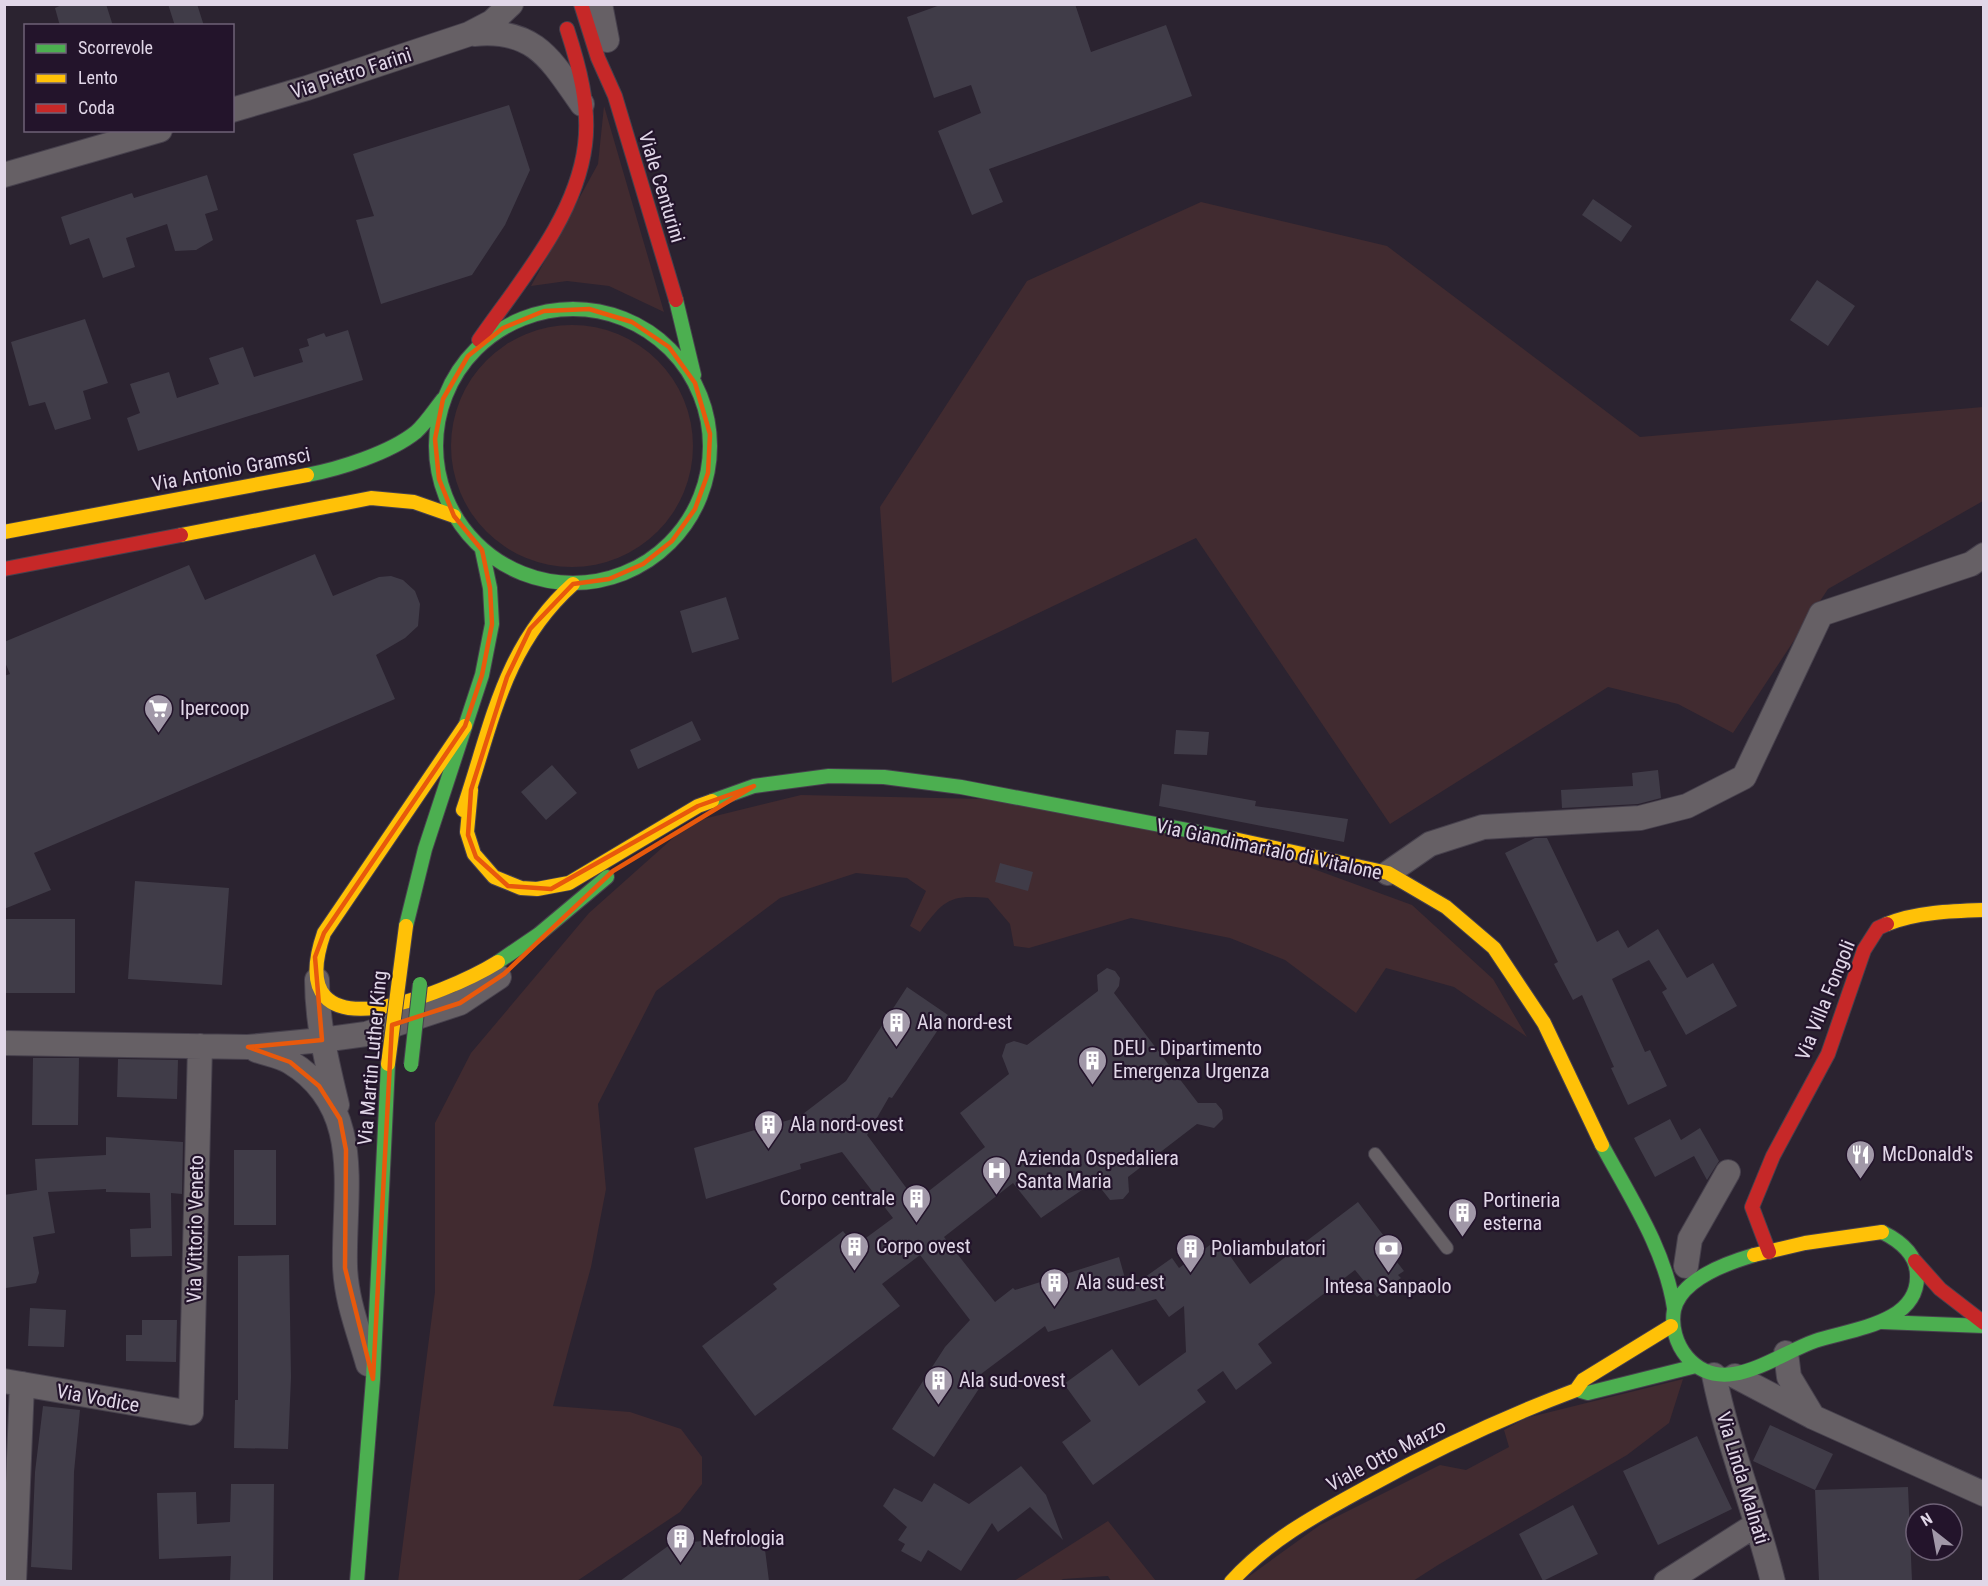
<svg xmlns="http://www.w3.org/2000/svg" width="1988" height="1586" font-family="'Roboto Condensed',sans-serif">
<style>
.green{fill:#412b30}
.building{fill:#403c48}
.lines{fill:none;stroke-linecap:round;stroke-linejoin:round}
.lane-casing{stroke:#47414d;stroke-width:14}
.street-casing{stroke:#47414d;stroke-width:26}
.fast-casing{stroke:#47414d;stroke-width:16}
.slow-casing{stroke:#47414d;stroke-width:16}
.jam-casing{stroke:#47414d;stroke-width:16}
.lane{stroke:#666065;stroke-width:12}
.street{stroke:#666065;stroke-width:24}
.fast{stroke:#4caf50;stroke-width:14}
.slow{stroke:#ffc107;stroke-width:14}
.jam{stroke:#c62828;stroke-width:14}
.fast-bridge-casing{stroke:#47414d;stroke-width:16;stroke-linecap:butt}
.slow-bridge-casing{stroke:#47414d;stroke-width:16;stroke-linecap:butt}
.fast-bridge{stroke:#4caf50;stroke-width:14}
.slow-bridge{stroke:#ffc107;stroke-width:14}
.marked{fill:none;stroke:#e8590c;stroke-width:4.5;stroke-linejoin:round}
.labels{text-anchor:middle;dominant-baseline:central;stroke-width:4.5;stroke-linejoin:round;paint-order:stroke}
.street-label{font-size:20px;fill:#e1d7e8;stroke:#23142b}
.poi-label{font-size:20px;fill:#e1d7e8;stroke:#23142b;text-anchor:start}
</style>
<rect width="100%" height="100%" fill="#2b2330"/>
<!-- green -->
<path class="green" d="M 604,106 L 664,312 L 609,286 L 567,281 L 531,286 L 598,164 Z
M 1201,202 L 1387,246 L 1640,437 L 1983,407 L 1983,501 L 1828,589 L 1733,733 L 1678,704 L 1608,687 L 1390,824 L 1196,538 L 892,683 L 880,507 L 1027,281 Z
M451 446a121 121 0 1 1 242 0a121 121 0 1 1-242 0Z
M 801,795 L 1030,800 L 1226,837 L 1412,905 L 1493,979 L 1527,1037 L 1454,987 L 1386,968 L 1356,1013 L 1285,960 L 1230,938 L 1131,918 L 1029,948 L 1014,946 L 1010,924 L 988,898 C 949,894 943,901 920,932 L 910,926 L 926,891 L 907,878 L 856,873 L 780,898 L 656,991 L 598,1104 L 606,1189 L 591,1267 L 553,1406 L 630,1412 L 681,1429 L 702,1457 L 702,1484 L 680,1512 L 577,1581 L 398,1582 L 435,1292 L 435,1123 L 471,1053 L 589,913 L 691,822 Z
M 1683,1379 L 1669,1423 L 1627,1455 L 1438,1565 L 1413,1581 L 1241,1582 L 1320,1525 L 1440,1465 L 1466,1470 L 1509,1447 L 1504,1430 L 1526,1418 Z
M 1108,1521 L 1156,1581 L 1111,1581 L 1108,1576 L 1063,1579 L 1060,1581 L 1014,1581 Z"/>
<!-- building -->
<path class="building" d="M 64,4 L 106,4 L 113,26 L 60,26 L 55,8 Z
M 168,4 L 197,4 L 204,26 L 175,26 Z
M 943,4 L 1075,4 L 1091,52 L 1166,25 L 1192,96 L 989,169 L 1003,202 L 972,215 L 938,131 L 981,113 L 971,85 L 934,98 L 907,17 Z
M 509,105 L 530,170 L 505,225 L 472,275 L 381,304 L 356,220 L 374,216 L 353,154 Z
M 207,175 L 218,210 L 205,214 L 213,240 L 196,250 L 175,251 L 167,224 L 126,238 L 135,267 L 103,278 L 89,238 L 70,245 L 61,217 L 132,193 L 134,198 Z
M 1593,199 L 1632,226 L 1621,242 L 1582,215 Z
M 1817,280 L 1855,306 L 1828,346 L 1790,320 Z
M 85,319 L 108,383 L 83,391 L 91,419 L 55,430 L 45,402 L 29,406 L 11,342 Z
M 348,330 L 363,380 L 138,451 L 127,418 L 140,413 L 130,384 L 169,372 L 177,398 L 219,384 L 209,358 L 243,347 L 254,377 L 303,362 L 299,349 L 309,346 L 307,339 L 324,333 L 326,337 Z
M 315,554 L 333,596 L 379,577 L 391,576 L 403,580 L 415,591 L 420,604 L 418,626 L 405,638 L 376,655 L 395,699 L 34,853 L 51,890 L 4,909 L 4,676 L 10,674 L 4,660 L 4,642 L 189,565 L 205,600 Z
M 726,597 L 739,639 L 692,653 L 680,611 Z
M 692,721 L 701,740 L 638,769 L 630,750 Z
M 1176,730 L 1209,732 L 1207,755 L 1174,754 Z
M 552,765 L 577,793 L 546,820 L 521,792 Z
M 1658,770 L 1661,798 L 1638,804 L 1562,808 L 1561,790 L 1633,786 L 1632,773 Z
M 1162,784 L 1256,801 L 1255,806 L 1348,819 L 1344,842 L 1159,806 Z
M 1535,838 L 1547,838 L 1597,942 L 1618,930 L 1628,948 L 1658,929 L 1687,978 L 1713,963 L 1737,1006 L 1686,1035 L 1662,992 L 1667,989 L 1649,960 L 1612,979 L 1645,1052 L 1650,1050 L 1667,1086 L 1628,1105 L 1611,1068 L 1614,1067 L 1582,995 L 1573,1000 L 1554,964 L 1558,962 L 1505,853 Z
M 1000,863 L 1033,872 L 1028,891 L 995,882 Z
M 135,881 L 229,888 L 222,985 L 128,979 Z
M 4,919 L 75,919 L 75,993 L 4,993 Z
M 1107,968 L 1115,971 L 1120,978 L 1119,986 L 1114,993 L 1198,1103 L 1216,1103 L 1222,1110 L 1223,1119 L 1214,1128 L 1197,1124 L 1128,1177 L 1129,1192 L 1123,1199 L 1110,1200 L 1095,1181 L 1041,1218 L 1013,1183 L 944,1237 L 995,1302 L 1013,1288 L 1015,1290 L 1119,1257 L 1128,1289 L 1172,1258 L 1179,1268 L 1218,1239 L 1250,1284 L 1358,1202 L 1390,1244 L 1386,1248 L 1404,1271 L 1398,1275 L 1401,1278 L 1377,1297 L 1355,1270 L 1258,1344 L 1272,1363 L 1236,1390 L 1223,1371 L 1197,1390 L 1206,1402 L 1093,1485 L 1062,1442 L 1091,1421 L 1064,1384 L 1112,1349 L 1139,1386 L 1186,1352 L 1184,1306 L 1169,1317 L 1156,1299 L 1048,1332 L 1045,1326 L 977,1377 L 984,1381 L 934,1457 L 892,1429 L 945,1347 L 970,1320 L 920,1255 L 882,1284 L 900,1306 L 755,1416 L 702,1346 L 777,1289 L 773,1284 L 843,1231 L 855,1246 L 893,1218 L 842,1152 L 800,1164 L 801,1169 L 706,1199 L 694,1148 L 799,1117 L 846,1081 L 907,987 L 948,1015 L 892,1098 L 889,1097 L 867,1135 L 916,1201 L 985,1147 L 960,1113 L 1009,1074 L 1002,1056 L 1006,1044 L 1014,1041 L 1027,1045 L 1098,991 L 1097,975 Z
M 33,1058 L 79,1058 L 78,1125 L 32,1125 Z
M 118,1059 L 178,1060 L 177,1099 L 117,1097 Z
M 1670,1119 L 1681,1140 L 1700,1128 L 1719,1161 L 1707,1180 L 1694,1156 L 1655,1177 L 1634,1138 Z
M 106,1137 L 183,1142 L 182,1194 L 171,1193 L 172,1256 L 131,1257 L 130,1229 L 151,1228 L 150,1193 L 106,1192 L 106,1189 L 48,1192 L 55,1233 L 33,1237 L 39,1273 L 36,1283 L 6,1288 L 4,1195 L 37,1190 L 35,1159 L 106,1155 Z
M 234,1150 L 276,1150 L 276,1225 L 234,1225 Z
M 289,1255 L 291,1377 L 288,1449 L 234,1448 L 235,1400 L 238,1400 L 238,1256 Z
M 30,1308 L 66,1310 L 64,1347 L 28,1346 Z
M 142,1320 L 177,1320 L 176,1362 L 126,1361 L 126,1335 L 142,1335 Z
M 43,1406 L 80,1410 L 74,1472 L 72,1570 L 31,1567 L 35,1472 Z
M 1770,1425 L 1833,1454 L 1815,1490 L 1753,1461 Z
M 1697,1436 L 1732,1509 L 1658,1545 L 1623,1471 Z
M 1021,1466 L 1046,1495 L 1063,1540 L 1030,1507 L 998,1532 L 992,1523 L 961,1571 L 928,1550 L 921,1562 L 901,1551 L 905,1544 L 898,1540 L 907,1527 L 883,1506 L 894,1488 L 922,1502 L 934,1483 L 969,1504 Z
M 231,1484 L 274,1484 L 273,1581 L 230,1581 L 231,1556 L 159,1559 L 157,1493 L 196,1492 L 197,1524 L 230,1522 Z
M 1908,1487 L 1912,1581 L 1819,1581 L 1815,1490 Z
M 1573,1505 L 1598,1554 L 1543,1581 L 1519,1534 Z
M 686,1533 L 693,1542 L 763,1534 L 769,1581 L 620,1581 Z"/>
<g class="lines">
<defs>
<path id="lane" d="M 1375,1154 L 1447,1248"/>
<path id="street" d="M 600,4 L 607,40
M 474,34 C 535,28 551,60 582,104
M 232,110 L 307,88 L 469,34 L 492,22 L 511,4
M 4,175 L 160,130
M 1388,873 L 1430,844 L 1483,827 L 1640,818 L 1687,806 L 1744,777 L 1821,614 L 1971,564 L 1984,555
M 317,980 C 317,1023 327,1063 337,1105
M 4,1043 L 248,1047 L 322,1040 L 366,1034 L 460,1003 L 499,977
M 256,1050 C 267,1054 281,1056 290,1062 C 366,1108 343,1192 345,1266 C 346,1300 359,1332 368,1364
M 1686,1266 L 1690,1239 L 1728,1172
M 1786,1353 L 1789,1377 L 1813,1417
M 1714,1375 C 1728,1445 1756,1512 1773,1582
M 1735,1376 L 1813,1417 L 1984,1494
M 4,1381 L 191,1413 L 200,1046
M 14,1582 L 22,1384
M 1666,1582 L 1757,1524"/>
<path id="fast" d="M 676,300 L 694,375
M436 446a137 137 0 1 1 274 0a137 137 0 1 1-274 0Z
M 307,475 C 339,469 390,453 416,432 C 426,423 435,409 443,399
M 712,801 L 754,786 L 829,776 L 884,777 L 961,787 L 1234,839
M 406,926 L 425,849 L 482,675 L 492,624 L 490,588 L 482,550
M 498,962 L 539,934 L 607,877
M 1602,1145 C 1630,1197 1665,1249 1674,1308
M 1754,1255 C 1727,1263 1681,1279 1674,1310 C 1671,1326 1676,1344 1687,1357 C 1723,1399 1775,1355 1815,1341 C 1850,1329 1919,1324 1917,1275 C 1917,1254 1900,1241 1882,1232
M 1882,1322 L 1984,1326
M 1581,1391 L 1588,1393 L 1696,1366
M 357,1582 L 373,1379 L 388,1064"/>
<path id="slow" d="M 4,532 L 307,475
M 181,535 L 371,498 L 414,502 L 454,516
M 465,726 L 324,933 C 279,1063 448,993 498,962
M 471,790 L 467,832 L 474,854 L 494,877 L 521,888 L 537,889 L 569,883 L 698,806 L 712,801
M 463,810 C 492,725 503,647 573,584
M 1234,839 L 1388,873 L 1446,907 L 1494,948 L 1544,1023 L 1602,1145
M 1887,924 C 1916,912 1952,911 1984,910
M 1754,1255 L 1805,1243 L 1882,1232
M 1231,1582 C 1270,1539 1318,1514 1369,1486 C 1436,1449 1504,1417 1576,1390 L 1583,1380 L 1671,1326"/>
<path id="jam" d="M 581,4 L 598,58 L 615,96 L 676,300
M 479,340 C 519,282 576,218 585,145 C 590,106 579,66 567,29
M 4,569 L 181,535
M 1769,1252 L 1752,1207 L 1773,1156 L 1828,1054 L 1864,950 L 1878,928 L 1887,924
M 1915,1261 L 1940,1289 L 1984,1323"/>
</defs>
<!-- lane casing -->
<use href="#lane" class="lane-casing"/>
<!-- street casing -->
<use href="#street" class="street-casing"/>
<!-- fast casing -->
<use href="#fast" class="fast-casing"/>
<!-- slow casing -->
<use href="#slow" class="slow-casing"/>
<!-- jam casing -->
<use href="#jam" class="jam-casing"/>
<!-- lane -->
<use href="#lane" class="lane"/>
<!-- street -->
<use href="#street" class="street"/>
<!-- fast -->
<use href="#fast" class="fast"/>
<!-- slow -->
<use href="#slow" class="slow"/>
<!-- jam -->
<use href="#jam" class="jam"/>
<defs>
<path id="fast-bridge" d="M 411,1065 L 420,984"/>
<path id="slow-bridge" d="M 388,1064 L 406,926"/>
</defs>
<!-- fast-bridge casing -->
<use href="#fast-bridge" class="fast-bridge-casing"/>
<!-- slow-bridge casing -->
<use href="#slow-bridge" class="slow-bridge-casing"/>
<!-- fast-bridge -->
<use href="#fast-bridge" class="fast-bridge"/>
<!-- slow-bridge -->
<use href="#slow-bridge" class="slow-bridge"/>
</g>
<!-- marked area -->
<path class="marked" d="M 589,309 L 632,322 L 669,347 L 695,383 L 710,434 L 708,473 L 695,509 L 672,541 L 643,564 L 609,579 L 573,584 L 530,629 L 507,677 L 471,790 L 468,835 L 476,857 L 508,886 L 551,889 L 698,806 L 754,786 L 613,871 L 504,974 L 460,1003 L 392,1025 L 373,1379 L 345,1268 L 346,1150 L 340,1119 L 319,1086 L 290,1062 L 248,1047 L 322,1040 L 315,957 L 324,933 L 465,726 L 482,675 L 492,624 L 490,588 L 482,550 L 454,516 L 439,479 L 435,439 L 443,399 L 468,356 L 503,328 L 544,311 Z"/>
<!-- icons -->
<defs>
<symbol id="supermarket-pin" viewBox="-11 -11 22 30"><path d="M0 17L-7.5 6A9.5 9.5 0 1 1 7.5 6Z" fill="#a198a8" stroke="#23142b"/><path d="M-6-5.5h2.5l.6 2H6L4.5 2H-2.5L-4.4-4H-6ZM-1.5 3.2a1.3 1.3 0 1 0 .1 0ZM3 3.2a1.3 1.3 0 1 0 .1 0Z" fill="#fff"/></symbol>
<symbol id="building-pin" viewBox="-11 -11 22 30"><path d="M0 17L-7.5 6A9.5 9.5 0 1 1 7.5 6Z" fill="#a198a8" stroke="#23142b"/><path d="M-4-6H4V6H1V3H-1V6H-4ZM-2.5-4.3h1.7v1.8h-1.7ZM.8-4.3h1.7v1.8H.8ZM-2.5-1h1.7V.8h-1.7ZM.8-1h1.7V.8H.8Z" fill="#fff"/></symbol>
<symbol id="restaurant-pin" viewBox="-11 -11 22 30"><path d="M0 17L-7.5 6A9.5 9.5 0 1 1 7.5 6Z" fill="#a198a8" stroke="#23142b"/><path d="M-5-6h1v4h1v-4h1v4h1v-4h1v5L-1.5 .5V6h-2V.5L-5-1ZM5-6V6H3V1.5H1.5Q1.5-4 5-6Z" fill="#fff"/></symbol>
<symbol id="hospital-pin" viewBox="-11 -11 22 30"><path d="M0 17L-7.5 6A9.5 9.5 0 1 1 7.5 6Z" fill="#a198a8" stroke="#23142b"/><path d="M-5-5h3v3.5h4V-5h3V5h-3V1.5h-4V5h-3Z" fill="#fff"/></symbol>
<symbol id="bank-pin" viewBox="-11 -11 22 30"><path d="M0 17L-7.5 6A9.5 9.5 0 1 1 7.5 6Z" fill="#a198a8" stroke="#23142b"/><path d="M-6-4H6V4H-6ZM0-2.3a2.3 2.3 0 1 0 0 4.6a2.3 2.3 0 1 0 0-4.6Z" fill="#fff"/></symbol>
</defs>
<g fill-rule="evenodd">
<use href="#supermarket-pin" x="142" y="692" width="33" height="45"/>
<use href="#building-pin" x="880" y="1006" width="33" height="45"/>
<use href="#building-pin" x="1076" y="1044" width="33" height="45"/>
<use href="#building-pin" x="752" y="1108" width="33" height="45"/>
<use href="#restaurant-pin" x="1844" y="1138" width="33" height="45"/>
<use href="#hospital-pin" x="980" y="1154" width="33" height="45"/>
<use href="#building-pin" x="900" y="1182" width="33" height="45"/>
<use href="#building-pin" x="1446" y="1196" width="33" height="45"/>
<use href="#building-pin" x="838" y="1230" width="33" height="45"/>
<use href="#building-pin" x="1174" y="1232" width="33" height="45"/>
<use href="#bank-pin" x="1372" y="1232" width="33" height="45"/>
<use href="#building-pin" x="1038" y="1266" width="33" height="45"/>
<use href="#building-pin" x="922" y="1364" width="33" height="45"/>
<use href="#building-pin" x="664" y="1522" width="33" height="45"/>
</g>
<g class="labels">
<!-- street labels -->
<g class="street-label">
<text transform="translate(351 73) rotate(-18)">Via Pietro Farini</text>
<text transform="translate(662 187) rotate(73)">Viale Centurini</text>
<text transform="translate(231 469) rotate(-11)">Via Antonio Gramsci</text>
<text transform="translate(1269 849) rotate(12)">Via Giandimartalo di Vitalone</text>
<text transform="translate(1825 1000) rotate(-68)">Via Villa Fongoli</text>
<text transform="translate(372 1058) rotate(-85)">Via Martin Luther King</text>
<text transform="translate(195 1229) rotate(-89)">Via Vittorio Veneto</text>
<text transform="translate(98 1398) rotate(10)">Via Vodice</text>
<text transform="translate(1386 1455) rotate(-28)">Viale Otto Marzo</text>
<text transform="translate(1743 1478) rotate(73)">Via Linda Malnati</text>
</g>
<!-- poi labels -->
<g class="poi-label">
<text x="180" y="708">Ipercoop</text>
<text x="917" y="1022">Ala nord-est</text>
<text x="1113" y="1048">DEU - Dipartimento<tspan x="1113" dy="23">Emergenza Urgenza</tspan></text>
<text x="790" y="1124">Ala nord-ovest</text>
<text x="1882" y="1154">McDonald's</text>
<text x="1017" y="1158">Azienda Ospedaliera<tspan x="1017" dy="23">Santa Maria</tspan></text>
<text x="895" y="1198" text-anchor="end">Corpo centrale</text>
<text x="1483" y="1200">Portineria<tspan x="1483" dy="23">esterna</tspan></text>
<text x="876" y="1246">Corpo ovest</text>
<text x="1211" y="1248">Poliambulatori</text>
<text x="1076" y="1282">Ala sud-est</text>
<text x="1388" y="1286" text-anchor="middle">Intesa Sanpaolo</text>
<text x="959" y="1380">Ala sud-ovest</text>
<text x="702" y="1538">Nefrologia</text>
</g>
</g>
<!-- border -->
<rect width="1988" height="1586" fill="none" stroke="#e1d7e8" stroke-width="12"/>
<!-- legend -->
<rect x="24" y="24" width="210" height="108" fill="#23142b" stroke="#6f6277" stroke-width="1.5"/>
<rect x="36" y="44" width="30" height="9" fill="#4caf50" stroke="#6f6277" stroke-width="1.5"/>
<text x="78" y="54" font-size="18" fill="#e1d7e8">Scorrevole</text>
<rect x="36" y="74" width="30" height="9" fill="#ffc107" stroke="#6f6277" stroke-width="1.5"/>
<text x="78" y="84" font-size="18" fill="#e1d7e8">Lento</text>
<rect x="36" y="104" width="30" height="9" fill="#c62828" stroke="#6f6277" stroke-width="1.5"/>
<text x="78" y="114" font-size="18" fill="#e1d7e8">Coda</text>
<!-- north arrow -->
<g transform="translate(1934 1532) rotate(329)"><circle r="28" fill="#23142b" stroke="#6f6277" stroke-width="1.5"/>
<path d="M0-4.5L10 22L0 15L-10 22Z" fill="#a198a8"/>
<text y="-9" font-size="16" font-weight="bold" text-anchor="middle" fill="#e1d7e8">N</text>
</g>
</svg>
